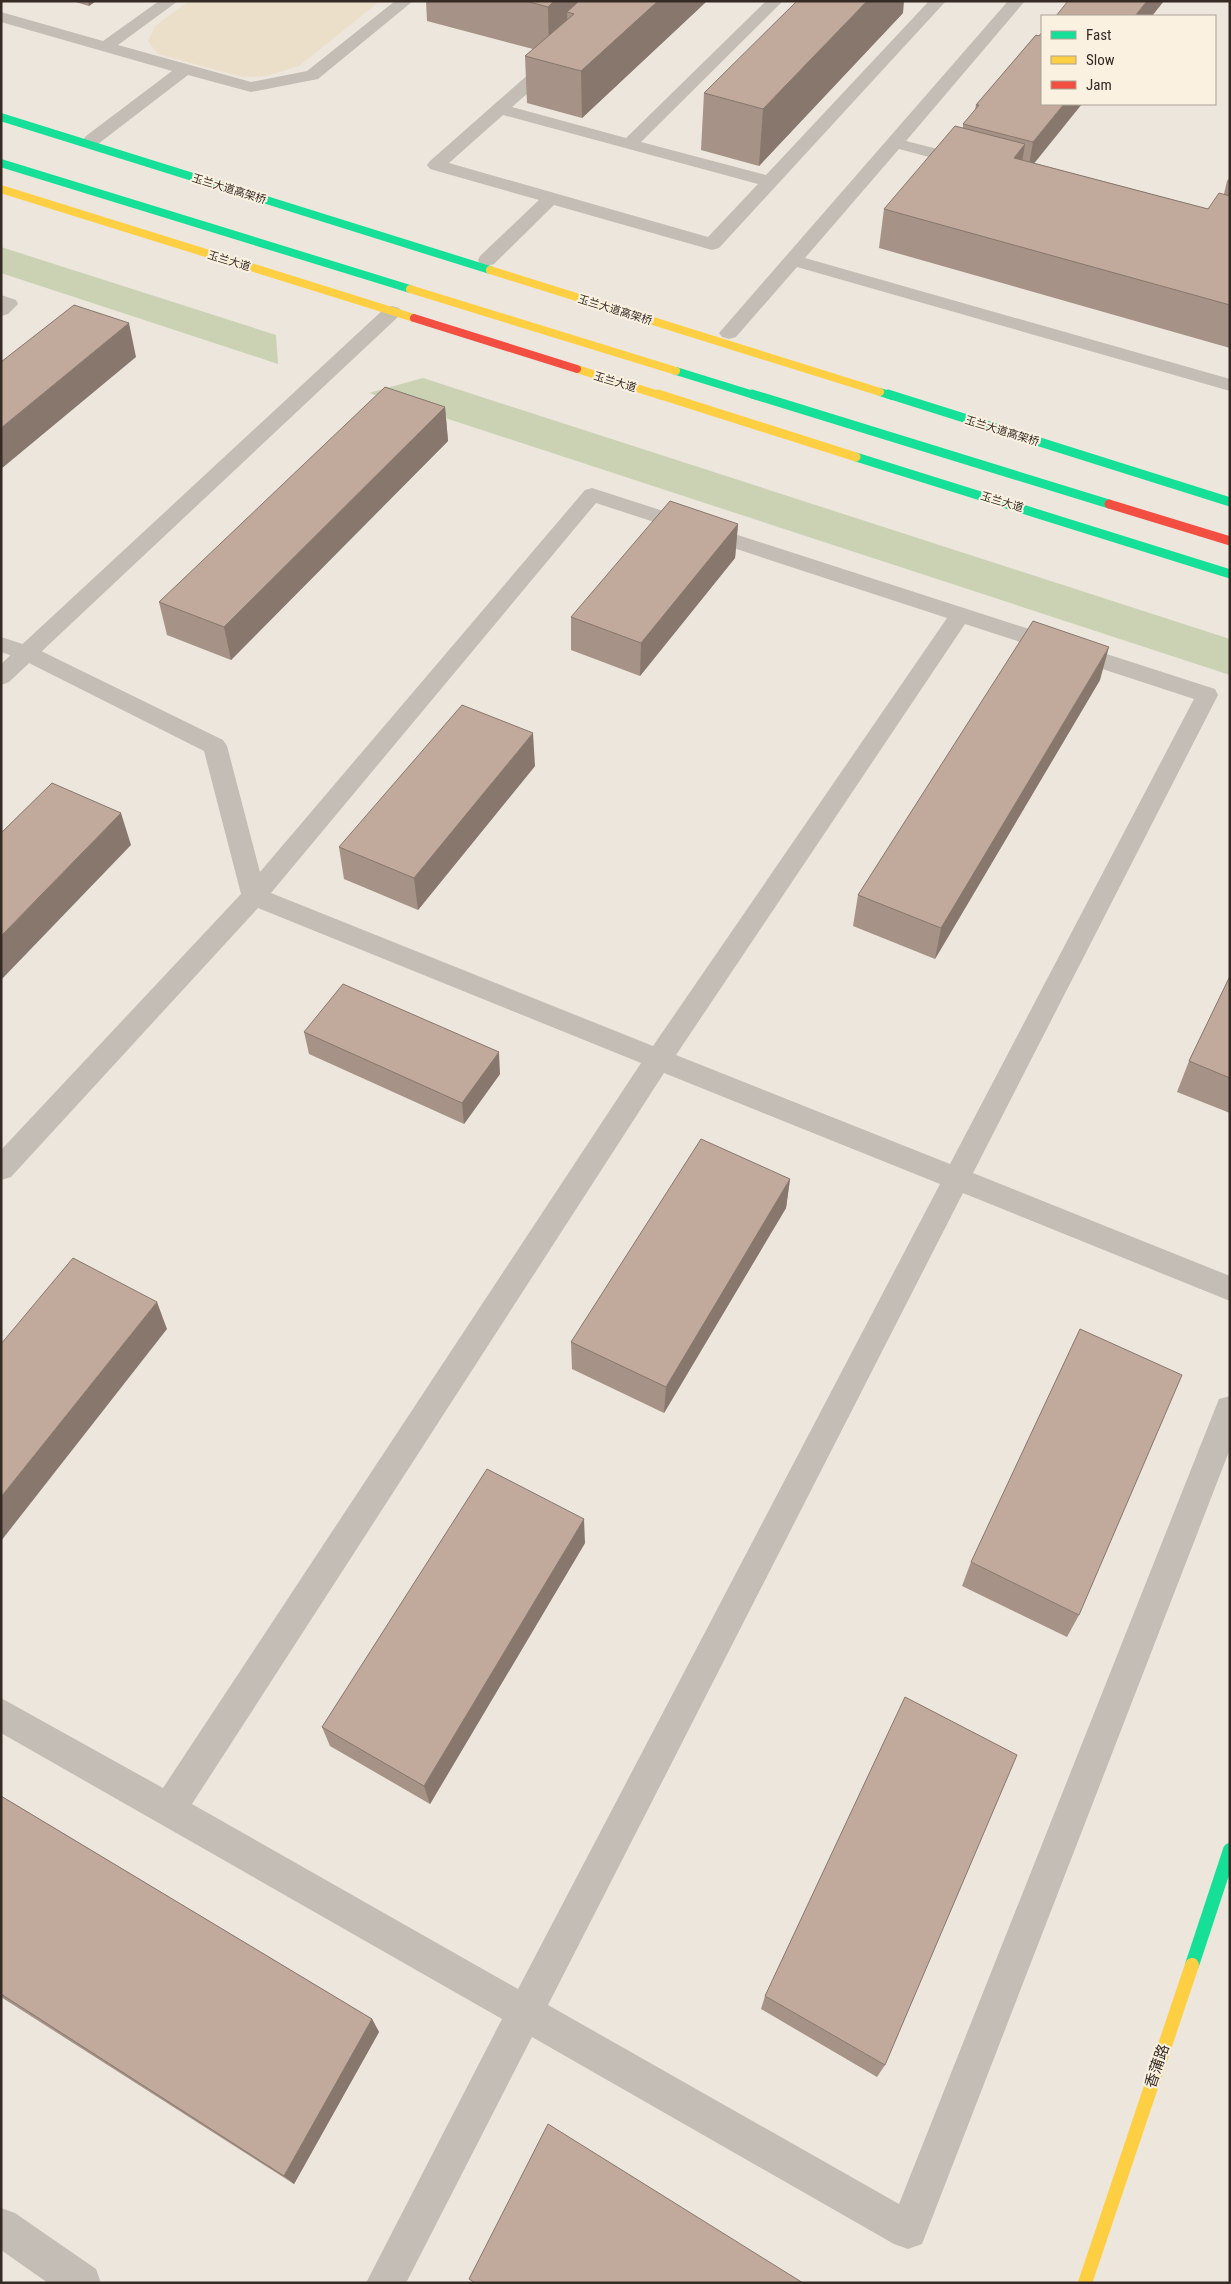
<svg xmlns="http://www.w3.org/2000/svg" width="1231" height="2284" font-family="'Roboto Condensed','Noto Sans SC',sans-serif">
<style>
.green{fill:#cbd2b4}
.plaza{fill:#ecdfc9}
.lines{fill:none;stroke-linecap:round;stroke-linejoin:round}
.lane{fill:#c4bdb5;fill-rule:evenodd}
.street{fill:#c4bdb5;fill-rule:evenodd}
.fast-far2{stroke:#16e098;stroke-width:8}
.fast-far1{stroke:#16e098;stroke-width:9}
.fast{stroke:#16e098;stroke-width:14}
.slow-far2{stroke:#ffcf43;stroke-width:8}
.slow-far1{stroke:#ffcf43;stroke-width:9}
.slow{stroke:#ffcf43;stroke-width:14}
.jam-far1{stroke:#f24e42;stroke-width:8}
.jam{stroke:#f24e42;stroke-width:9}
.wall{fill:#a69286}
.shaded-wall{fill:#87776d}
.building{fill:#c1aa9c;stroke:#87776d}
.labels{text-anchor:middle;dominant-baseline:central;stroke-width:4;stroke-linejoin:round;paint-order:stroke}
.far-street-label{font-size:11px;fill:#352a24;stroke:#faf1e1}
.near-street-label{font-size:15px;fill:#352a24;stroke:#faf1e1}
</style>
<rect width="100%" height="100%" fill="#ece6dc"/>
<!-- green -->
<path class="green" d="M 1,247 L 276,335 L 278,364 L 1,273 Z
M 423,378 L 1230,639 L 1230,675 L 369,393 Z"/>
<!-- plaza -->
<path class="plaza" d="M 189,1 L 380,1 L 299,66 L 267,76 L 243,77 L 158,54 L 148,41 L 155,26 Z"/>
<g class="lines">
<!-- lane -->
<path class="lane" d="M 159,1 L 178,1 L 118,45 L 251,82 L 307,71 L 395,1 L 413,1 L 318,79 L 251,92 L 188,75 L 98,144 L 86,144 L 83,140 L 86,136 L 172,71 L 1,22 L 1,12 L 103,41 Z
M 766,1 L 783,1 L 641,142 L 766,175 L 929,1 L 946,1 L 719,248 L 712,250 L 705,248 L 554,205 L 494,264 L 487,266 L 480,264 L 478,260 L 480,256 L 539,200 L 430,169 L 427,165 L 430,161 L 548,57 L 560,57 L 562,61 L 560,65 L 512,107 L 626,138 ZM 503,115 L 758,184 L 708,237 L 449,163 Z
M 1008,1 L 1025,1 L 906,141 L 973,158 L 976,162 L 973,166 L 967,167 L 899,149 L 805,258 L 1230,379 L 1230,391 L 797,267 L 736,337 L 729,339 L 722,337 L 719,333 Z
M 1,295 L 16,300 L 18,304 L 8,314 L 1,316 Z
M 592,488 L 1215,689 L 1218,695 L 973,1173 L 1230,1276 L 1230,1301 L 963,1193 L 548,2005 L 899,2204 L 1215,1409 L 1219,1399 L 1230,1396 L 1230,1449 L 922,2244 L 908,2249 L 894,2244 L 532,2037 L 406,2283 L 366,2283 L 502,2019 L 1,1733 L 1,1698 L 163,1788 L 641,1063 L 258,908 L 11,1177 L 1,1180 L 1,1150 L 241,894 L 204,751 L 19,658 L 1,652 L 1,637 L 35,648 L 223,740 L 227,746 L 260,872 L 585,490 ZM 596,503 L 947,618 L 653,1046 L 271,893 ZM 965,624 L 1194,699 L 950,1164 L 676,1055 ZM 664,1073 L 940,1184 L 518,1989 L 192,1804 Z"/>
<!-- street -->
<path class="street" d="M 392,306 L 399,308 L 402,312 L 399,316 L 9,682 L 1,685 L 1,664 L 385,308 Z
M 1,2208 L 15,2213 L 96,2269 L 101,2283 L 48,2283 L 1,2250 Z"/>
<!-- fast-far2 -->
<path class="fast-far2" d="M 1,117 L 490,270
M 1,163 L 410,289
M 676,371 L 757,396
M 880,392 L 892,396"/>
<!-- fast-far1 -->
<path class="fast-far1" d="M 752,394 L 1109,504
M 888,394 L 1230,502
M 856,457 L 1230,574"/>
<!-- fast -->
<path class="fast" d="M 1192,1965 L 1230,1850"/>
<!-- slow-far2 -->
<path class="slow-far2" d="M 1,189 L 414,318
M 490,270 L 880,392
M 410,289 L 676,371
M 577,369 L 662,396"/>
<!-- slow-far1 -->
<path class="slow-far1" d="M 658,394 L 856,457"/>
<!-- slow -->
<path class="slow" d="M 1085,2283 L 1192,1965"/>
<!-- jam-far1 -->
<path class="jam-far1" d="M 414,318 L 577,369"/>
<!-- jam -->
<path class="jam" d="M 1109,504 L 1230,541"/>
</g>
<!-- wall -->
<path class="wall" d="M 72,1 L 96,1 L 89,6 Z
M 426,1 L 707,1 L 582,118 L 527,103 L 525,56 L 533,49 L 427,21 Z
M 903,13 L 759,166 L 701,150 L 704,93 Z
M 1036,35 L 1034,163 L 1208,209 L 1224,194 L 1227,181 L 1230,177 L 1230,348 L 879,248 L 884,209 L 963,128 L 963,124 L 975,110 L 976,105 Z
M 445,407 L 448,441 L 231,660 L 167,635 L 159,602 Z
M 738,524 L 735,558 L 640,676 L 571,650 L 571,617 Z
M 1100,680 L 935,959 L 853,926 L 858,895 Z
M 535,766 L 418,910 L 344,879 L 339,847 Z
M 1230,976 L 1230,1113 L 1177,1092 L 1189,1061 Z
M 304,1032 L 500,1074 L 464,1124 L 309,1054 Z
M 790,1179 L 786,1208 L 664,1413 L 572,1369 L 571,1342 Z
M 585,1543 L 430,1804 L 330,1746 L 322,1727 Z
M 971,1562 L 1079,1615 L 1067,1637 L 962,1586 Z
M 1,1796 L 372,2019 L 379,2032 L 294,2184 L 1,1997 Z
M 765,1996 L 885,2065 L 877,2077 L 761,2009 Z"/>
<!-- shaded-wall -->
<path class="shaded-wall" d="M 88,1 L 96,1 L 89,6 Z
M 554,1 L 608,1 L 574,14 L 567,12 L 568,37 L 549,54 L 548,7 Z
M 658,1 L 707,1 L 582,118 L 581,71 Z
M 867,1 L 904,1 L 903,13 L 759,166 L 763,109 Z
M 1147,1 L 1164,1 L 1152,16 L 1135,16 Z
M 1064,104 L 1082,104 L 1028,171 L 1033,142 Z
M 1025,144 L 1019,182 L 1014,158 Z
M 129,323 L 136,357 L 1,469 L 1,428 Z
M 445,407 L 448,441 L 231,660 L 224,627 Z
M 738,524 L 735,558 L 640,676 L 641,643 Z
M 1109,647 L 1100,680 L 935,959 L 941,928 Z
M 533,733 L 535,766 L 418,910 L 414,878 Z
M 121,813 L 131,845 L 1,980 L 1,936 Z
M 499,1052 L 500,1074 L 464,1124 L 462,1103 Z
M 790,1179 L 786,1208 L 664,1413 L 666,1387 Z
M 157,1302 L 167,1329 L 1,1541 L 1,1497 Z
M 584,1519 L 585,1543 L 430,1804 L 424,1786 Z
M 372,2019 L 379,2032 L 294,2184 L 284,2176 Z"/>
<!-- building -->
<path class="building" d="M 526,1 L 554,1 L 548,7 Z
M 579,1 L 658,1 L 581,71 L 525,56 L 574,14 L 567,12 Z
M 797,1 L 867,1 L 763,109 L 704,93 Z
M 1068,1 L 1147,1 L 1135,16 L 1056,16 Z
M 1042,32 L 1042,104 L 1064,104 L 1033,142 L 963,124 L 979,105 L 976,105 L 1036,35 L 1039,36 Z
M 955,126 L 1025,144 L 1014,158 L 1208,209 L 1219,193 L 1230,196 L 1230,305 L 884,209 Z
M 74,305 L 129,323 L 1,428 L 1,362 Z
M 385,387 L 445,407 L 224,627 L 159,602 Z
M 670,501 L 738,524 L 641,643 L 571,617 Z
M 1033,621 L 1109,647 L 941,928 L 858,895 Z
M 462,705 L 533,733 L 414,878 L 339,847 Z
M 52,783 L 121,813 L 1,936 L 1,833 Z
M 1230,976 L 1230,1078 L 1189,1061 Z
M 343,984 L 499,1052 L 462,1103 L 304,1032 Z
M 701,1139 L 790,1179 L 666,1387 L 571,1342 Z
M 73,1258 L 157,1302 L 1,1497 L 1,1344 Z
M 1080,1329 L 1182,1375 L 1079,1615 L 971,1562 Z
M 487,1469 L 584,1519 L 424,1786 L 322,1727 Z
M 905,1697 L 1017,1755 L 885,2065 L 765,1996 Z
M 1,1796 L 372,2019 L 284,2176 L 1,1994 Z
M 548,2124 L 803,2283 L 475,2283 L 469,2279 Z"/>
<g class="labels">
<!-- far-street labels -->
<g class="far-street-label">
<text transform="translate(229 189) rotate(17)">玉兰大道高架桥</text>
<text transform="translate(229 261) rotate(17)">玉兰大道</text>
<text transform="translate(615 310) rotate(17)">玉兰大道高架桥</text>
<text transform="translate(615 382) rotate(17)">玉兰大道</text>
<text transform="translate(1002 431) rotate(17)">玉兰大道高架桥</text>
<text transform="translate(1002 502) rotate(17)">玉兰大道</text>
</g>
<!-- near-street labels -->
<g class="near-street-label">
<text transform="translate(1157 2066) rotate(-71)">香蒲路</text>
</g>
</g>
<!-- border -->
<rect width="1231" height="2284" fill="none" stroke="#352a24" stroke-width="5"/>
<!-- legend -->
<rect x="1041" y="15" width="175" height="90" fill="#faf1e1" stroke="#aba195"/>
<rect x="1051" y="31" width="25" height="8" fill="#16e098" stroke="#aba195"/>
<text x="1086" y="40" font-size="15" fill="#352a24">Fast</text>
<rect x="1051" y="56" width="25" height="8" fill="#ffcf43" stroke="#aba195"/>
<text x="1086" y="65" font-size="15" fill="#352a24">Slow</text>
<rect x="1051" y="81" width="25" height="8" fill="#f24e42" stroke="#aba195"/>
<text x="1086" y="90" font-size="15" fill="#352a24">Jam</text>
</svg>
